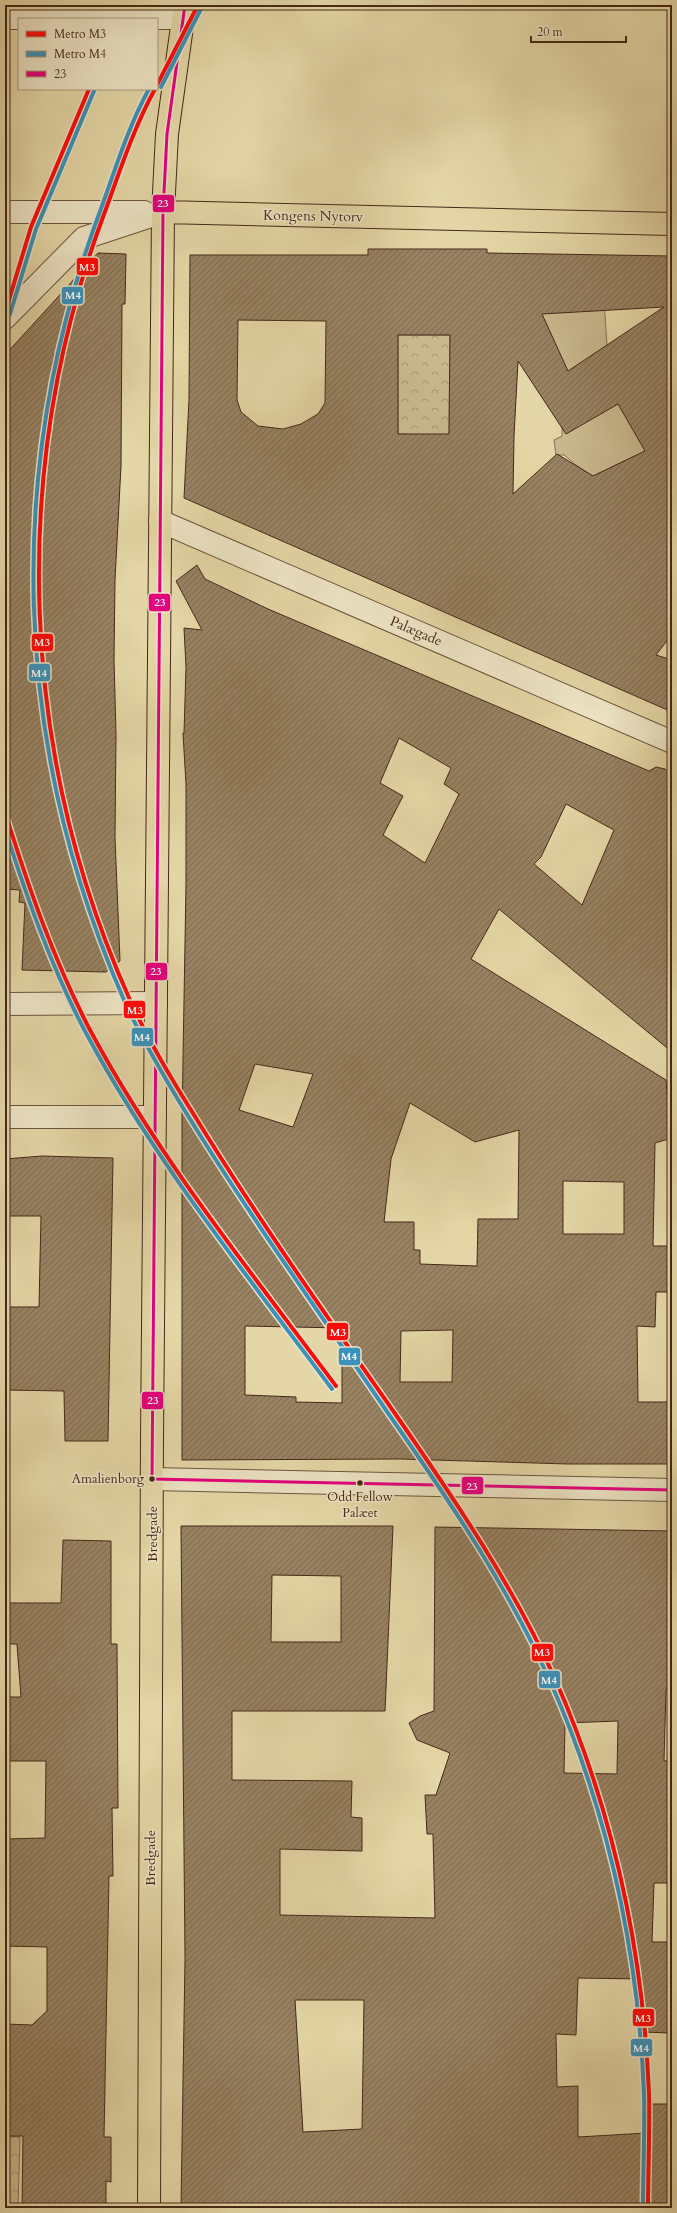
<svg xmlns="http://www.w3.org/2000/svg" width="677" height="2213" font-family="Cardo,serif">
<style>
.green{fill:#c9b88e;stroke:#887054}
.park{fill:url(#park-crowns);stroke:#887054}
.building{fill:url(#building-hatch);stroke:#462819;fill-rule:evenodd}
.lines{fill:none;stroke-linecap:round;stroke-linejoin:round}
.minor-casing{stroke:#6e543c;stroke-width:24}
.major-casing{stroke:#462819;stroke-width:24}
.minor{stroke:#ede4c5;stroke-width:22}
.major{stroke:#e4d6a6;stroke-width:22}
.bus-1-casing{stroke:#ede4c5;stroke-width:6}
.bus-1{stroke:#e5007d;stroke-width:3}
.metro-1-casing{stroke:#ede4c5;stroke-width:7}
.metro-2-casing{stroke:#ede4c5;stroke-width:7}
.metro-1{stroke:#ff0a0a;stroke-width:4}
.metro-2{stroke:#3a92bb;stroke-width:4}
.bus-dot{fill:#462819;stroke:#ede4c5;stroke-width:1.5}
.labels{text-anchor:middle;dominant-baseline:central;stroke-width:3;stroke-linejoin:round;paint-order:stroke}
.bus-label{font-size:13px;fill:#462819;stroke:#ede4c5;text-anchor:end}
.street-label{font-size:14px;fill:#462819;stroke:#ede4c5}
.line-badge{stroke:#ede4c5;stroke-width:1.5}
.badge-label{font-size:11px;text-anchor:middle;font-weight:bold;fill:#fff}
</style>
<defs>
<pattern id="park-crowns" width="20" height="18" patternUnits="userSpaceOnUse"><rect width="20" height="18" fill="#c9b88e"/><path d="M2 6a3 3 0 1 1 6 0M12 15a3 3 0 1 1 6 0" fill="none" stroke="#a59673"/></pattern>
<pattern id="building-hatch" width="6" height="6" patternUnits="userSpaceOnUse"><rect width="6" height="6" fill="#988262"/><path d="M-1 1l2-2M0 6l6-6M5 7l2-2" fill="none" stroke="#7e6a50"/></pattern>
</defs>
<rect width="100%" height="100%" fill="#e4d6a6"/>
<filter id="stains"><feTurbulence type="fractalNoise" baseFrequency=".005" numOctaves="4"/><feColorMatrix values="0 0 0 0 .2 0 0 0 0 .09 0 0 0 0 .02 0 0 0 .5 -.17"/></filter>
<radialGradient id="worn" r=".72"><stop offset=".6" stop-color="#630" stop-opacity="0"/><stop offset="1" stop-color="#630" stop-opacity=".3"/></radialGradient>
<!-- green -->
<path class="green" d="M 604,301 L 607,345 L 645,451 L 593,476 L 576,465 L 564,455 L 556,455 L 554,440 L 562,436 L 562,428 L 511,314 Z"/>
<!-- park -->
<path class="park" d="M 398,335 L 450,335 L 449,435 L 407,454 L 407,434 L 398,434 Z
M 5,1028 L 8,1032 L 7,1097 L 5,1098 Z
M 5,2136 L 20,2137 L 18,2208 L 5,2208 Z"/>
<!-- building -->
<path class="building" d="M 368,249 L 487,249 L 487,253 L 672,256 L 672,634 L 656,655 L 672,660 L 672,712 L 184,498 L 189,400 L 190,255 L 368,255 ZM 664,307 L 568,371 L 542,314 ZM 238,320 L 326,321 L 325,403 L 318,414 L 301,424 L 283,429 L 258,426 L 241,412 L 237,400 ZM 398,335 L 450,335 L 449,434 L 398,434 ZM 518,361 L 566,434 L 618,404 L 645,451 L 593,476 L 557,454 L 513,494 L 514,436 Z
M 98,253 L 126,254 L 125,304 L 122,304 L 121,466 L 115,580 L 114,659 L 116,735 L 115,838 L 120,961 L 106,972 L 22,970 L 25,903 L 19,902 L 20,890 L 5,889 L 5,355 Z
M 197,565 L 205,579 L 268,609 L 649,771 L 656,767 L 665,769 L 672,775 L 672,1052 L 499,909 L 471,959 L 666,1080 L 668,1106 L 672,1105 L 672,1138 L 655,1143 L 653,1246 L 672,1246 L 672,1292 L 656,1292 L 655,1327 L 637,1326 L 638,1402 L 672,1402 L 672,1464 L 568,1464 L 400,1459 L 182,1460 L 182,1118 L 186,884 L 186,784 L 183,733 L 184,733 L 186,667 L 184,628 L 202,630 L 176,581 ZM 399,738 L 451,768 L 444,784 L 459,794 L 425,863 L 383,835 L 403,796 L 380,783 ZM 566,804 L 614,830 L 582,905 L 534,864 L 541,857 ZM 255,1064 L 313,1074 L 293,1127 L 239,1110 ZM 410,1103 L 475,1142 L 519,1130 L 518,1219 L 478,1219 L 477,1266 L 420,1264 L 420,1250 L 414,1250 L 414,1222 L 384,1222 L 391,1159 ZM 563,1181 L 624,1182 L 624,1234 L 563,1234 ZM 245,1326 L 342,1328 L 342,1403 L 296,1402 L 296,1397 L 245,1395 ZM 453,1330 L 452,1382 L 400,1382 L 401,1331 Z
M 42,1156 L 113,1158 L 108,1441 L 65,1441 L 64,1391 L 5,1390 L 5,1307 L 39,1307 L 41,1216 L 5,1216 L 5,1159 Z
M 181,1526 L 393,1526 L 385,1711 L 232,1711 L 232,1780 L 352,1781 L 351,1817 L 362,1818 L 362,1851 L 280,1849 L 280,1915 L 435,1918 L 433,1834 L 427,1834 L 425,1795 L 436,1795 L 450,1753 L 417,1740 L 409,1723 L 420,1716 L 434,1711 L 435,1527 L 672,1531 L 672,1589 L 669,1589 L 672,1637 L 672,1689 L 666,1689 L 664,1761 L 672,1761 L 672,1883 L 654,1883 L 652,1942 L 672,1942 L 672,2033 L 642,2032 L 642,1979 L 578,1978 L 576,2035 L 556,2034 L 557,2087 L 578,2086 L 578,2137 L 647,2133 L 648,2104 L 672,2104 L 672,2208 L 181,2208 L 185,1958 ZM 272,1575 L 341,1576 L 341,1642 L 271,1642 ZM 618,1721 L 617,1774 L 564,1773 L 565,1723 ZM 295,2000 L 364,2000 L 362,2129 L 303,2132 Z
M 63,1540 L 111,1541 L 111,1644 L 117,1644 L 118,1808 L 112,1808 L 113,1876 L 109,1876 L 104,2137 L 111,2137 L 111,2182 L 106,2181 L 106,2208 L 22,2208 L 23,2136 L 5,2136 L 5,2024 L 32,2025 L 47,2011 L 47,1947 L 5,1946 L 5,1839 L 45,1838 L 46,1761 L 5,1761 L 5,1697 L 21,1697 L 17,1644 L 5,1644 L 5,1603 L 61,1603 Z"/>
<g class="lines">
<defs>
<path id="minor" d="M 5,18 L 183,18
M 5,212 L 144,212
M 5,318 L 84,238 L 163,212
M 160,521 L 672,742
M 5,1004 L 156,1003
M 5,1117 L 155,1117
M 152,1479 L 672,1490"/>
<path id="major" d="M 163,212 L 672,224
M 149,2208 L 152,1437 L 163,212 L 167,134 L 185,5"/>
</defs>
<!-- minor casing -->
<use href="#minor" class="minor-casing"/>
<!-- major casing -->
<use href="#major" class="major-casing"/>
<!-- minor -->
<use href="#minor" class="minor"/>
<!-- major -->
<use href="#major" class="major"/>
<defs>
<path id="bus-1" d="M 185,5 L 167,134 L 163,212 L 152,1479 L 672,1490"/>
</defs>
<!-- bus-1 casing -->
<use href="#bus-1" class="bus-1-casing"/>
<!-- bus-1 -->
<use href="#bus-1" class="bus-1"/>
<defs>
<path id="metro-1" d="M 157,85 L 198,5
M 155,89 C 133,129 119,174 103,217 C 9,470 19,753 130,1000 C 147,1038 169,1075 191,1110 C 255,1215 326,1315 396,1415 C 455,1500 514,1587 556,1681 C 613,1811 643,1951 649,2093 C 650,2131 648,2170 648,2208
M 5,313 L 31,227 L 89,89
M 5,812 C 28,886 54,961 90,1030 C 158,1157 250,1271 336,1386"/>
<path id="metro-2" d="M 161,87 L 202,7
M 149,89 C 129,125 116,167 102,206 C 3,468 12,744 124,1000 C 141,1038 163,1075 185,1111 C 249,1215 321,1315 390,1416 C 449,1500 508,1587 550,1681 C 608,1811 638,1951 644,2093 C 645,2131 643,2170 643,2208
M 10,314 L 36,229 L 94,91
M 5,829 C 27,898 52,969 86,1033 C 154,1160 246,1274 332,1389"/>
</defs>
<!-- metro-1 casing -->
<use href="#metro-1" class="metro-1-casing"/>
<!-- metro-2 casing -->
<use href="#metro-2" class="metro-2-casing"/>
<!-- metro-1 -->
<use href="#metro-1" class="metro-1"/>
<!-- metro-2 -->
<use href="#metro-2" class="metro-2"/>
</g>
<!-- markers -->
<g class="bus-dot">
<circle cx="152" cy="1479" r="3.5"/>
<circle cx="360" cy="1483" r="3.5"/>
</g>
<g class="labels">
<!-- bus labels -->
<g class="bus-label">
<text x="144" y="1479">Amalienborg</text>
<text x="360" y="1497" text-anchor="middle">Odd Fellow<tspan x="360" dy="16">Palæet</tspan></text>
</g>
<!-- street labels -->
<g class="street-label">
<text transform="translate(313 216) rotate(1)">Kongens Nytorv</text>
<text transform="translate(416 631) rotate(23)">Palægade</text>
<text transform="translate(152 1534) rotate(-90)">Bredgade</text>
<text transform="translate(150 1858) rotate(-90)">Bredgade</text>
</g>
</g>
<g class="line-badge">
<rect x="152" y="194" width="23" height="19" rx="4" fill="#e5007d"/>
<rect x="76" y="257" width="23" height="19" rx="4" fill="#ff0a0a"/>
<rect x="61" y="286" width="23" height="19" rx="4" fill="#3a92bb"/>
<rect x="148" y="593" width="23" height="19" rx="4" fill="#e5007d"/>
<rect x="31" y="633" width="23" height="19" rx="4" fill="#ff0a0a"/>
<rect x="28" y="663" width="23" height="19" rx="4" fill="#3a92bb"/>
<rect x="145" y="962" width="23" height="19" rx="4" fill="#e5007d"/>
<rect x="123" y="1000" width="23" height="19" rx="4" fill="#ff0a0a"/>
<rect x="131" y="1027" width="23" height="20" rx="4" fill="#3a92bb"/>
<rect x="326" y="1322" width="23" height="19" rx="4" fill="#ff0a0a"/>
<rect x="338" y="1347" width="23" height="19" rx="4" fill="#3a92bb"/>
<rect x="141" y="1391" width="23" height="19" rx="4" fill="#e5007d"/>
<rect x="461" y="1476" width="23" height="19" rx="4" fill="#e5007d"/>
<rect x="531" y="1643" width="23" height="19" rx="4" fill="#ff0a0a"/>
<rect x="538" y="1670" width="23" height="19" rx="4" fill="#3a92bb"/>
<rect x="632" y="2008" width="23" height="19" rx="4" fill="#ff0a0a"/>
<rect x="630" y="2038" width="23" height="19" rx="4" fill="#3a92bb"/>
</g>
<g class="badge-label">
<text x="163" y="207">23</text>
<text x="87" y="271">M3</text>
<text x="73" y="299">M4</text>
<text x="160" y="606">23</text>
<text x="42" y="646">M3</text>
<text x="39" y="677">M4</text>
<text x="156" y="975">23</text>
<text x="135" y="1014">M3</text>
<text x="142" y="1041">M4</text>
<text x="338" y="1336">M3</text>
<text x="349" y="1360">M4</text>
<text x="153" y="1404">23</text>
<text x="472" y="1490">23</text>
<text x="542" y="1656">M3</text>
<text x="549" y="1684">M4</text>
<text x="643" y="2022">M3</text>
<text x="641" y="2052">M4</text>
</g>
<!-- margin -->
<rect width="677" height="2213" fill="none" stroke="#e4d6a6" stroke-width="20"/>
<rect x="6" y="6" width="665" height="2201" fill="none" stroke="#462819" stroke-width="2"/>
<rect x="10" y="10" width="657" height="2193" fill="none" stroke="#462819"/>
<!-- legend -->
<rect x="18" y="18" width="140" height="72" fill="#ede4c5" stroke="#aa9980"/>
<rect x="26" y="31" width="20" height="6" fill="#ff0a0a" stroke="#aa9980"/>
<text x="54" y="38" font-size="12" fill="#462819">Metro M3</text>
<rect x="26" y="51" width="20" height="6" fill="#3a92bb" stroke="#aa9980"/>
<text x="54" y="58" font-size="12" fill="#462819">Metro M4</text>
<rect x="26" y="71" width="20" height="6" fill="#e5007d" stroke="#aa9980"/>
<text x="54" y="78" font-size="12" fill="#462819">23</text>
<!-- scale -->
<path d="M531 36v6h95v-6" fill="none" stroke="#462819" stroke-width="2"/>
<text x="537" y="36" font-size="12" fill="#462819" stroke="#ede4c5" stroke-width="3" paint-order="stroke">20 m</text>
<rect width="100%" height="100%" filter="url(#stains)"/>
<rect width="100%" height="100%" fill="url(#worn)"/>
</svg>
